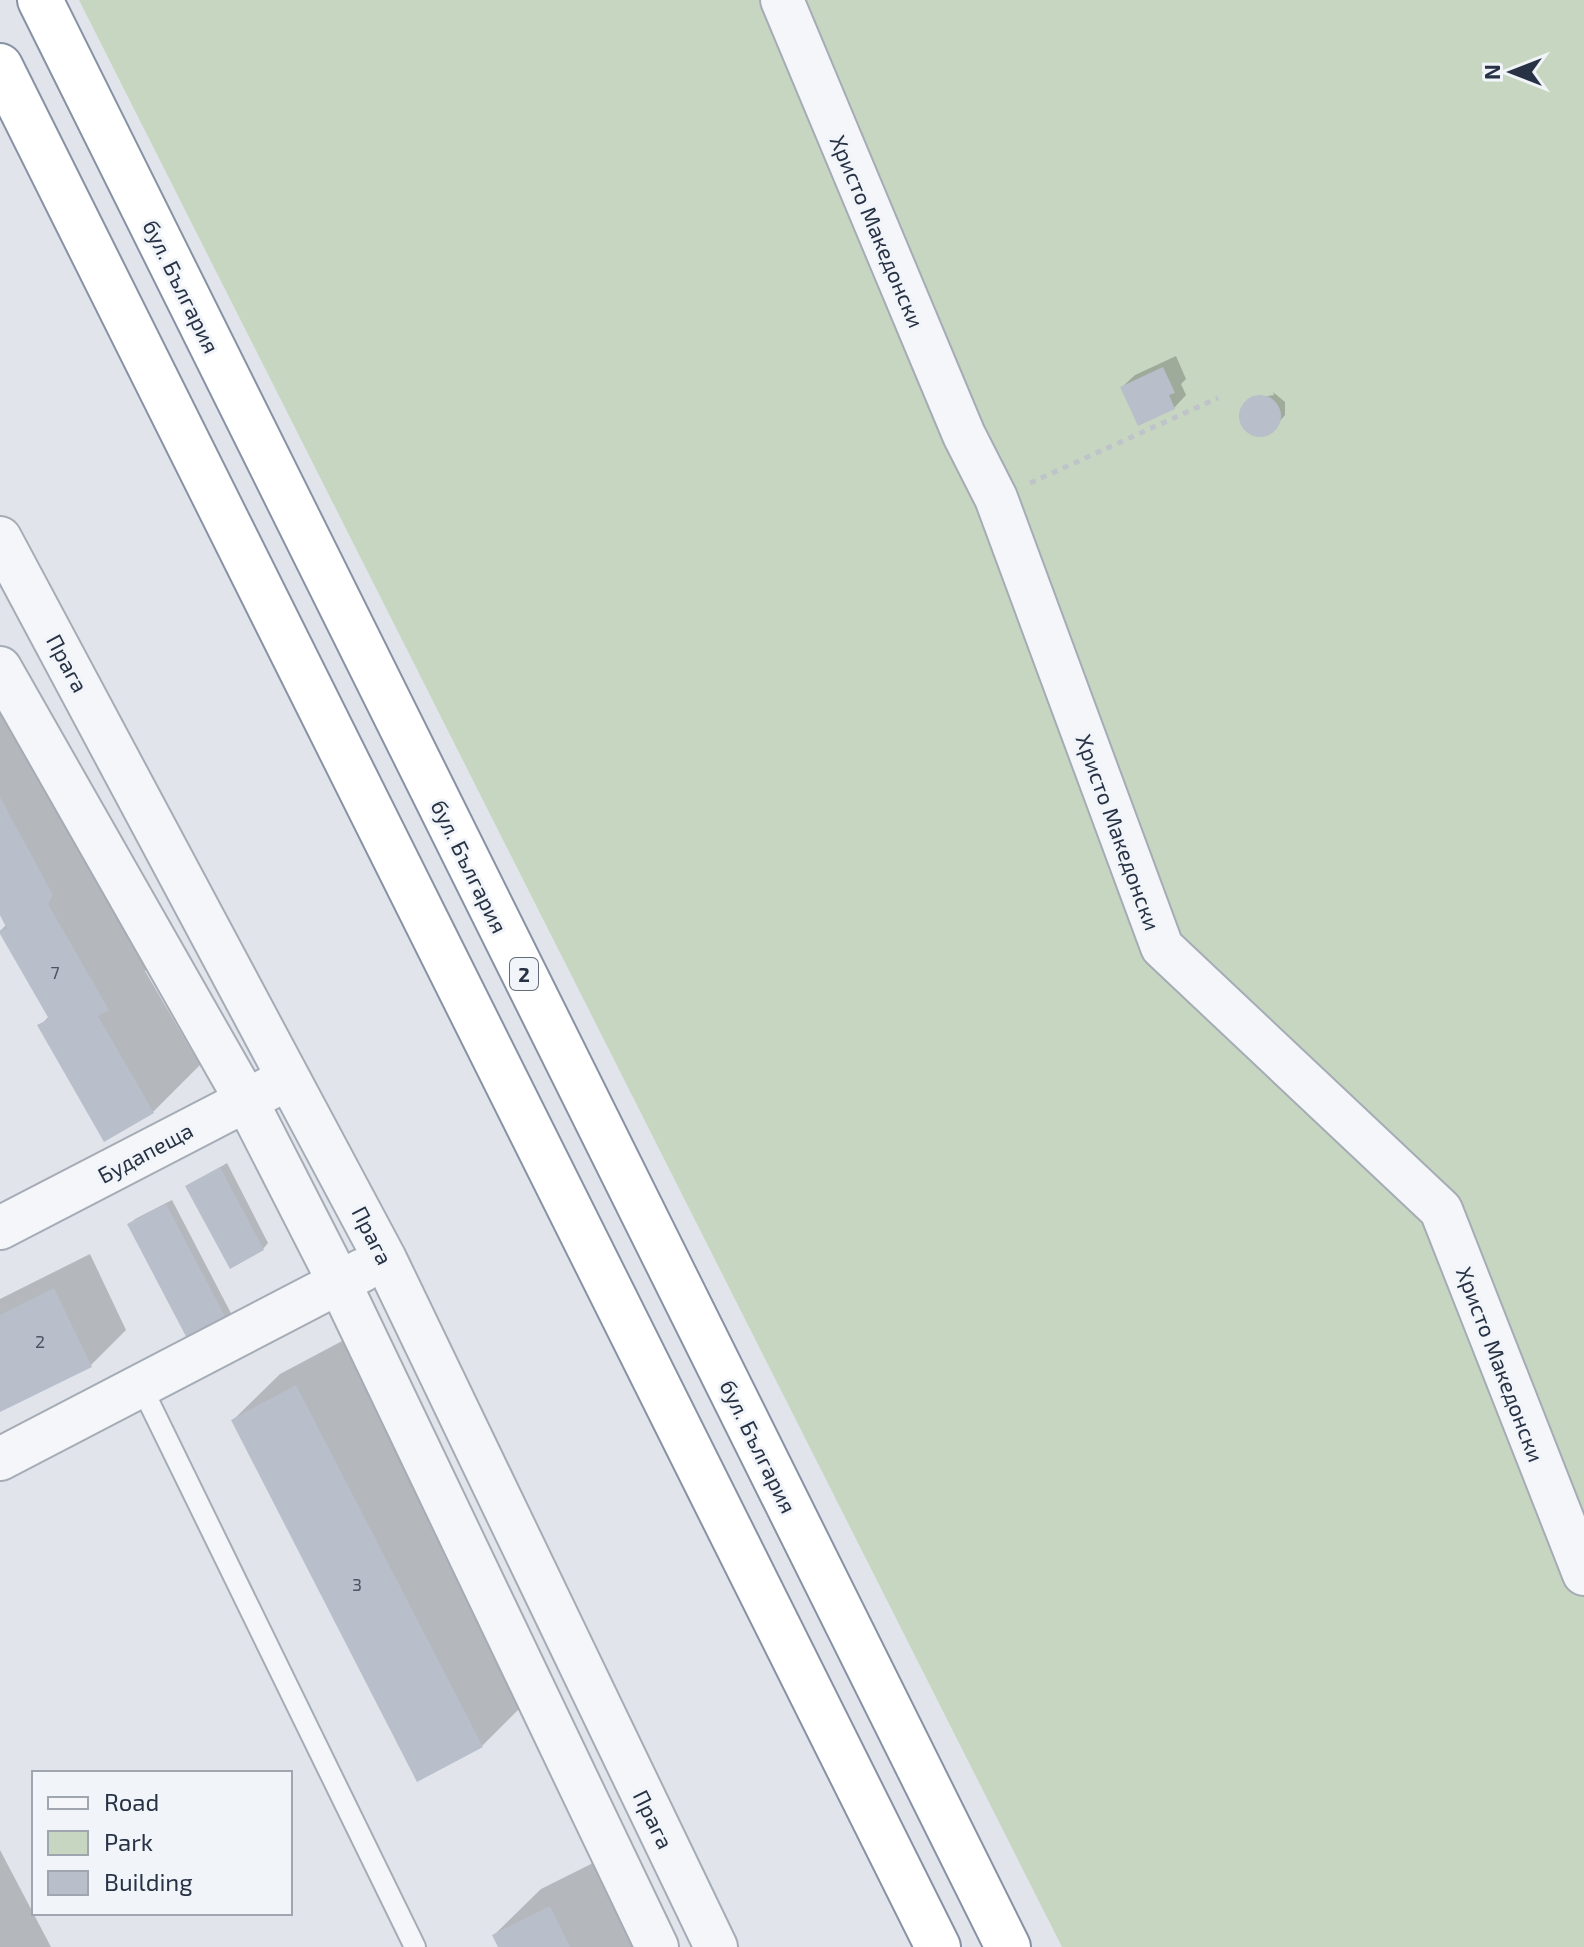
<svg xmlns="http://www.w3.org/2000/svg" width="1584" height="1947" font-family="'Exo 2',sans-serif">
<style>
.green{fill:#c7d6c1}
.shadow{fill:#0003}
.building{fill:#b8beca}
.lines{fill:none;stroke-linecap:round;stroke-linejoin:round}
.service-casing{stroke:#a5acb6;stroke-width:24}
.minor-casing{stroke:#a5acb6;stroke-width:46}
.trunk-casing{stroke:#8792a4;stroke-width:48}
.path{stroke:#bfc3ca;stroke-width:5;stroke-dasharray:6 6;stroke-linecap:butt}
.service{stroke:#f4f6f9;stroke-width:20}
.minor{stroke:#f4f6f9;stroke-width:42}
.trunk{stroke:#fff;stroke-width:44}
.labels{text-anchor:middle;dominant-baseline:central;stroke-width:6;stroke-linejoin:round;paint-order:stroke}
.number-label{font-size:18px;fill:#4b5566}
.shield{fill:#f1f4f8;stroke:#646c7b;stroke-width:2}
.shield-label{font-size:20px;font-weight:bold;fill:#273245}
.street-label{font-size:22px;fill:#273245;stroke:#f1f4f8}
</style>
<rect width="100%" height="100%" fill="#e1e5eb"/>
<!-- green -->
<path class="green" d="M 79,0 L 1584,0 L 1584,1947 L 1062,1947 Z"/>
<!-- shadow -->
<path class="shadow" d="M 1176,356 L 1186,379 L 1181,384 L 1186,395 L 1174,408 L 1122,387 L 1135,375 Z
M 1273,392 L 1285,402 L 1285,415 L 1271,432 L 1253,434 L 1243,426 L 1242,408 L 1251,399 L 1274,395 Z
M 0,688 L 155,961 L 145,971 L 200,1065 L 153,1112 L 40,1026 L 49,1016 L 0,931 L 7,924 L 0,911 Z
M 227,1163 L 268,1243 L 263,1249 L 188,1186 Z
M 172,1200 L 234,1319 L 228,1324 L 130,1225 L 135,1219 Z
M 90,1254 L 126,1330 L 91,1365 L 0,1410 L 0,1299 Z
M 344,1340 L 529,1699 L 482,1746 L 233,1420 L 280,1374 Z
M 0,1850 L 51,1947 L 0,1947 Z
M 597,1861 L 639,1947 L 500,1947 L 494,1935 L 541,1889 Z"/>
<!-- building -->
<path class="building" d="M 1163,367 L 1175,393 L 1169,395 L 1175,409 L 1138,426 L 1120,387 Z
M1239 416a21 21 0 1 1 42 0a21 21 0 1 1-42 0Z
M 0,797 L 53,895 L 48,904 L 109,1010 L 98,1016 L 154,1113 L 104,1142 L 37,1025 L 49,1019 L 0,934 L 0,930 L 7,929 L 0,915 Z
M 220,1167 L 264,1250 L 230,1269 L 185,1186 Z
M 166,1204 L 230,1326 L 191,1346 L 127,1224 Z
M 54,1288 L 92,1367 L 0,1412 L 0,1315 Z
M 296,1385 L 483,1747 L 417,1782 L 231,1420 Z
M 550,1906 L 570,1947 L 498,1947 L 492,1935 Z"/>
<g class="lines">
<defs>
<path id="service" d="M 141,1386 L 415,1947"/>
<path id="minor" d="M 782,0 L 964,435 L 996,498 L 1162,947 L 1441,1210 L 1584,1574
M 0,538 L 385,1259 L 716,1947
M 0,668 L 246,1100 L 339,1282 L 657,1947
M 0,1228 L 272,1087
M 0,1459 L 363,1270"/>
<path id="trunk" d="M 40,0 L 1008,1947
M 0,66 L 938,1947"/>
</defs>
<!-- service casing -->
<use href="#service" class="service-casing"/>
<!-- minor casing -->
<use href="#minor" class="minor-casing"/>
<!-- trunk casing -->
<use href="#trunk" class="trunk-casing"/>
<!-- path -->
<path class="path" d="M 1030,483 L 1218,398"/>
<!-- service -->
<use href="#service" class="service"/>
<!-- minor -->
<use href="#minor" class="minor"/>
<!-- trunk -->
<use href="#trunk" class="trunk"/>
</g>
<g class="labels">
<!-- number labels -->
<g class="number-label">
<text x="55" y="972">7</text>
<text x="40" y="1341">2</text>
<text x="357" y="1584">3</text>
</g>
<!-- shield labels -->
<rect class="shield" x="510" y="958" width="28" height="32" rx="6"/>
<g class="shield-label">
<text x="524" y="974">2</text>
</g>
<!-- street labels -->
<g class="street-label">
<text transform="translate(878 231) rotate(67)">Христо Македонски</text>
<text transform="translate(182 286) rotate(64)">бул. България</text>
<text transform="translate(68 663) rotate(62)">Прага</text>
<text transform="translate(1119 832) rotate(70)">Христо Македонски</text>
<text transform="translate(470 866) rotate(64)">бул. България</text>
<text transform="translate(145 1152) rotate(-28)">Будапеща</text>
<text transform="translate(373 1235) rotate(63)">Прага</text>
<text transform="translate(1501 1364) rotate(69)">Христо Македонски</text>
<text transform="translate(759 1446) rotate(64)">бул. България</text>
<text transform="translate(654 1819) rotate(64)">Прага</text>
</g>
</g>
<!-- legend -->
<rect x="32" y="1771" width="260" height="144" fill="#f1f4f8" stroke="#a0a6b0" stroke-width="2"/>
<rect x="48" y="1797" width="40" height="12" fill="#f4f6f9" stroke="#a0a6b0" stroke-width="2"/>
<text x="104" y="1811" font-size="24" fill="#273245">Road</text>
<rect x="48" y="1831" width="40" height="24" fill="#c7d6c1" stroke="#a0a6b0" stroke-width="2"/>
<text x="104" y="1851" font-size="24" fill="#273245">Park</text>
<rect x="48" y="1871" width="40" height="24" fill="#b8beca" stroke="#a0a6b0" stroke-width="2"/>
<text x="104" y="1891" font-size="24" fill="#273245">Building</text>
<!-- north arrow -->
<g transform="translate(1512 72) rotate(270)" stroke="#f1f4f8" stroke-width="6" paint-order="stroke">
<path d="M0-6L14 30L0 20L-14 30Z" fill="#273245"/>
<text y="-12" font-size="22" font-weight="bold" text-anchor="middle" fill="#273245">N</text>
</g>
</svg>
